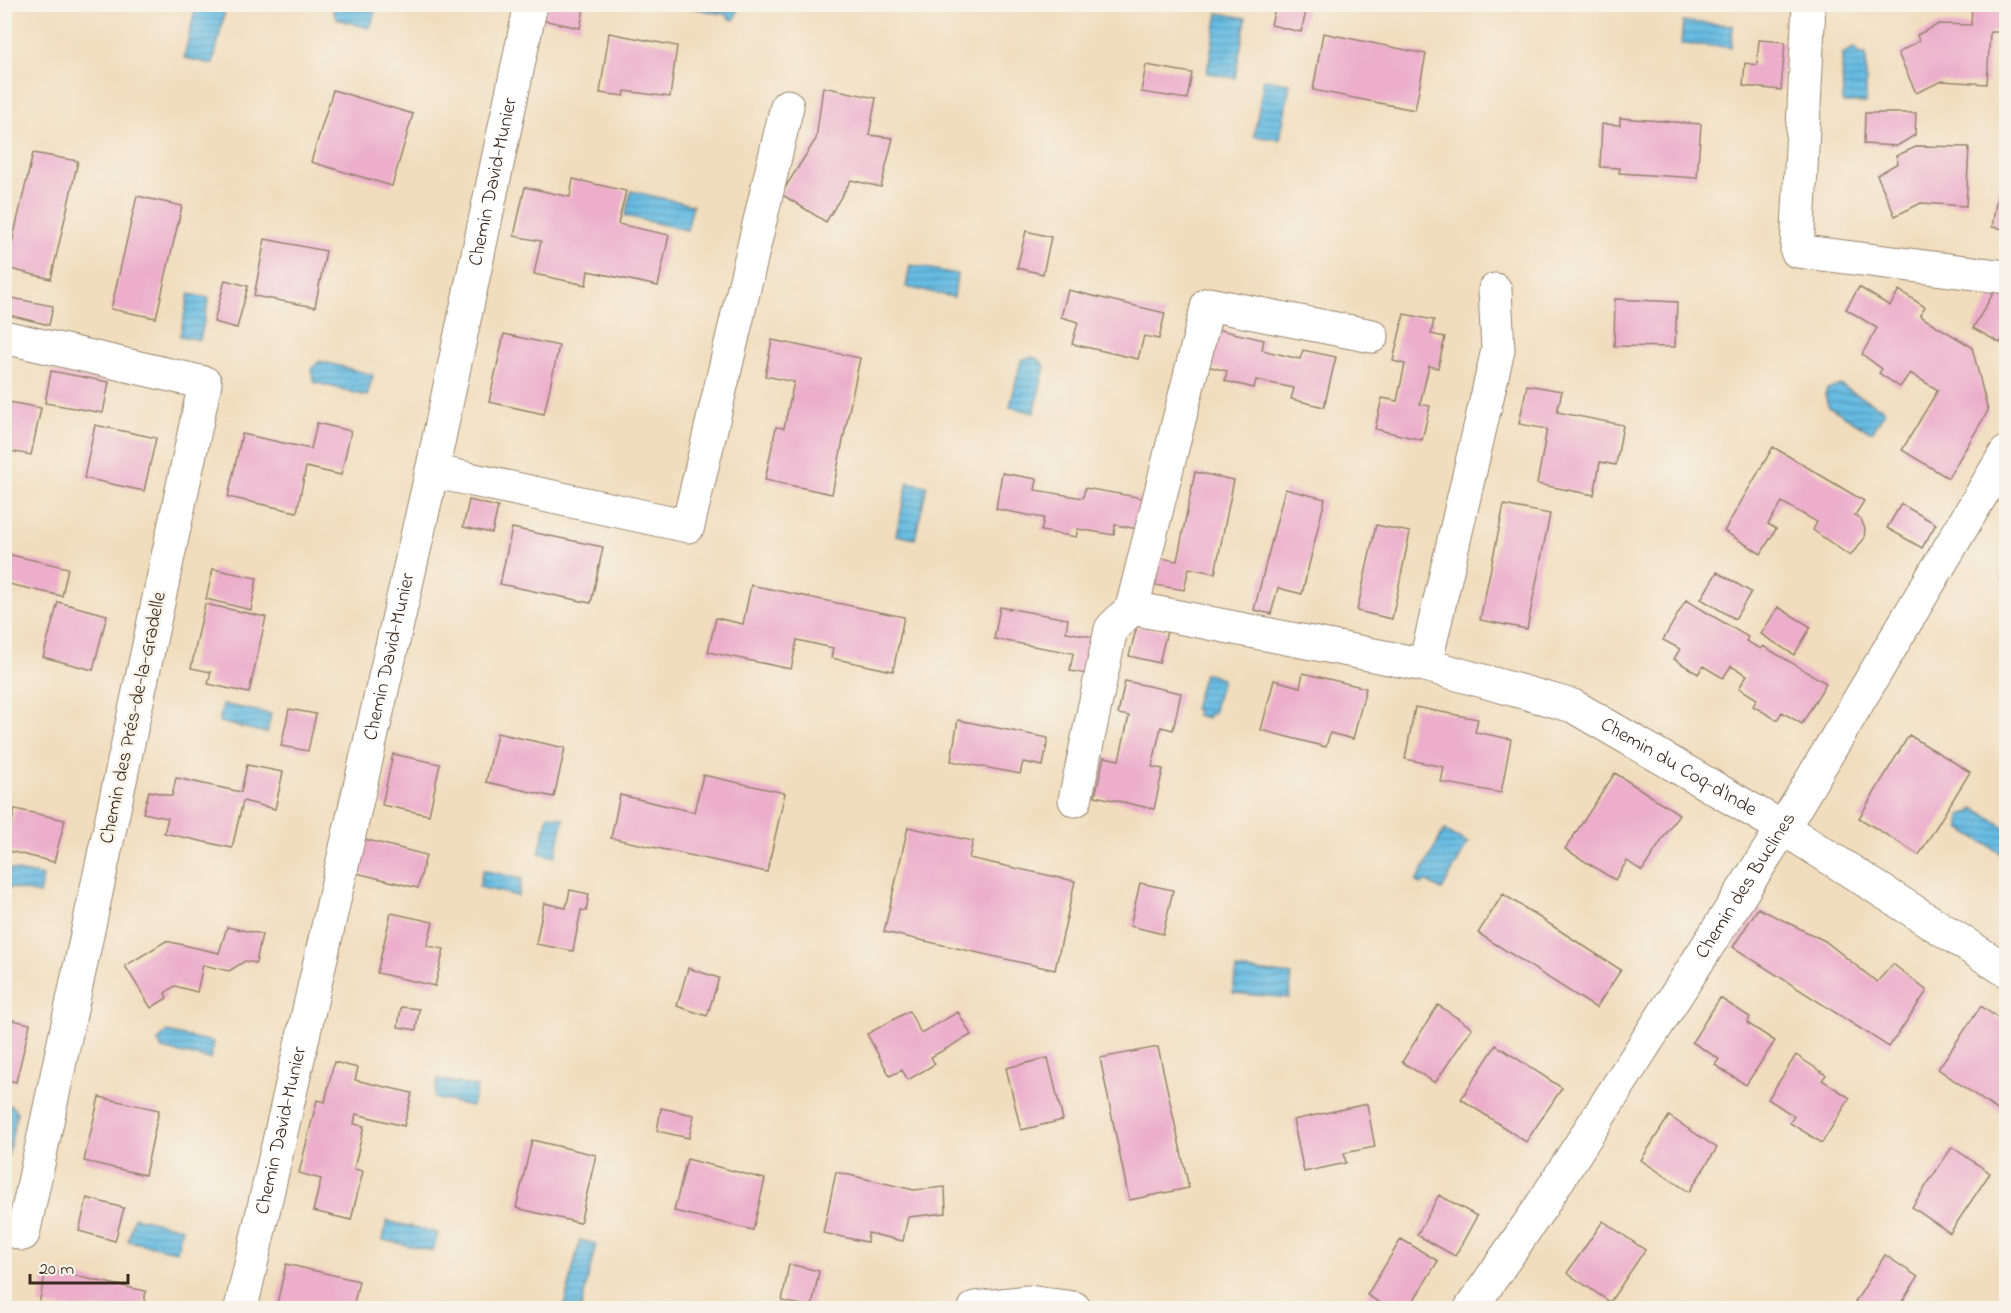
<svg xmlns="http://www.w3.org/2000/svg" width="2011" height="1313" font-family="'Indie Flower',sans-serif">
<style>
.water{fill:url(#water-rules);stroke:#507380;stroke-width:1.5}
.building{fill:#ecaecb}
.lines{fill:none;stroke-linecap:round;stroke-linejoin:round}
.minor-casing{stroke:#96846e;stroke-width:35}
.minor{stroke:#fff;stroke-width:33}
.labels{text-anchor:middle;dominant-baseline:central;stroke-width:5;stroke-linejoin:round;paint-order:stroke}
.street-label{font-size:20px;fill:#3b2a1e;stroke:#f7f3e8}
</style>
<defs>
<pattern id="water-rules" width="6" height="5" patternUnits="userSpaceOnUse" patternTransform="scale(1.5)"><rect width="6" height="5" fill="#66bce3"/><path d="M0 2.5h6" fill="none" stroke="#5599b7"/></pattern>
</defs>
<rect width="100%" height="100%" fill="#f7f3e8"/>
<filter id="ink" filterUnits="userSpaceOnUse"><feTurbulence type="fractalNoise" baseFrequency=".0167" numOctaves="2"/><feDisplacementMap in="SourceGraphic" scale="12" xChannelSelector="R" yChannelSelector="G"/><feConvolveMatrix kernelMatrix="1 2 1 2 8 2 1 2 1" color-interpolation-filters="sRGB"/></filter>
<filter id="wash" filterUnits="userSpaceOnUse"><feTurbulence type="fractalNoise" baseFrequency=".008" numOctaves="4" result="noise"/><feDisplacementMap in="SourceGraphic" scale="24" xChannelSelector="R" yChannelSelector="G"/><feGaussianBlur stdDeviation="1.35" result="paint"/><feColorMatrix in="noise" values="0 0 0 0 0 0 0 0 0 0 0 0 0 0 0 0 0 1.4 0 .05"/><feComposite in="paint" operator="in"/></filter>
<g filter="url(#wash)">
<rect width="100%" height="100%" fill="#f1ddbd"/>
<!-- water -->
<path class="water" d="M 336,4 L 352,5 L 375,11 L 370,28 L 337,19 L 333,11 Z
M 688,4 L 740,4 L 740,5 L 734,20 L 728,18 L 728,15 L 687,7 Z
M 196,5 L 226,5 L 213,64 L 184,58 Z
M 1218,13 L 1246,18 L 1235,78 L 1207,73 Z
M 1683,22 L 1733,25 L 1731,47 L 1681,44 Z
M 1854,48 L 1861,54 L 1866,54 L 1866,103 L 1843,103 L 1842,54 Z
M 1264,79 L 1290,83 L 1280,140 L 1254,136 Z
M 631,191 L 693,205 L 687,230 L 625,216 Z
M 910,265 L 957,274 L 954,297 L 906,287 Z
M 189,294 L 209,298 L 200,340 L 180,336 Z
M 1031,357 L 1038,359 L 1045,366 L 1034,413 L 1010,407 L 1021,360 Z
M 320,361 L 373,375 L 367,396 L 314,382 L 311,369 Z
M 1840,385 L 1883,409 L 1884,413 L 1873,431 L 1869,431 L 1828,406 L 1825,394 L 1827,389 Z
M 908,482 L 927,486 L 915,539 L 896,535 Z
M 1204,673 L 1222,678 L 1213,714 L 1209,713 L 1208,718 L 1196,715 L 1197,710 L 1194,709 Z
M 223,704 L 271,714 L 267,733 L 219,722 Z
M 1974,808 L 2006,828 L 2006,847 L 2002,854 L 1960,828 L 1960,815 L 1971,812 Z
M 548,815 L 564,818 L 555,857 L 539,853 Z
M 1444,830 L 1468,843 L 1442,890 L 1425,881 L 1422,885 L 1416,882 Z
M 8,869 L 43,876 L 39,894 L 5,886 Z
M 483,870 L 522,879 L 518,896 L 479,887 Z
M 1236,969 L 1292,975 L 1289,998 L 1233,993 Z
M 166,1032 L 213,1042 L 210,1059 L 162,1049 L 158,1041 Z
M 438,1079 L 477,1087 L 472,1106 L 434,1098 Z
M 6,1105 L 12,1106 L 17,1112 L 8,1156 L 4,1155 Z
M 134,1217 L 182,1228 L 177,1251 L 128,1241 Z
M 387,1221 L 438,1233 L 433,1251 L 383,1240 Z
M 580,1240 L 596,1244 L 581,1308 L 564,1306 Z"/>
<g id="blocks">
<!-- building -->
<path class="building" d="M 546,4 L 585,4 L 580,28 L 542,20 Z
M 1276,4 L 1308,4 L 1301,32 L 1271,25 Z
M 1972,4 L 2006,4 L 2006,32 L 1990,32 L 1987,84 L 1942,81 L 1916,93 L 1898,53 L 1919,41 L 1917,35 L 1939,24 L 1971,25 Z
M 609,33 L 677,46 L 670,97 L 625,91 L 624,96 L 600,93 Z
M 1323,33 L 1426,54 L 1415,110 L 1313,90 Z
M 1759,40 L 1785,42 L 1781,90 L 1743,86 L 1745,63 L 1757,65 Z
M 1146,65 L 1192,73 L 1187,99 L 1141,92 Z
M 823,87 L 876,98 L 869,135 L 893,138 L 881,187 L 851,180 L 826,222 L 781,194 L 816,139 Z
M 333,90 L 413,114 L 392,186 L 311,162 Z
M 1865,113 L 1916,113 L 1915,135 L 1897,146 L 1864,144 Z
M 1620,118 L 1701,124 L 1697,178 L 1619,173 L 1620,168 L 1600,167 L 1602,124 L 1620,125 Z
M 1918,146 L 1969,147 L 1966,206 L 1921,203 L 1895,216 L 1877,175 L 1898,163 L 1896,156 Z
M 33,153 L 78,161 L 51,279 L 6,268 Z
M 573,179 L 626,191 L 618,224 L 669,235 L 658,286 L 588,271 L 586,285 L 534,274 L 541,241 L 514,236 L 525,187 L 570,197 Z
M 1999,184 L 2006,185 L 2006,229 L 1992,227 Z
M 137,196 L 182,206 L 156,318 L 111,309 Z
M 1026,231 L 1051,237 L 1043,274 L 1017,268 Z
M 265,239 L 326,251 L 315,307 L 254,296 Z
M 225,280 L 248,286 L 237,328 L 214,322 Z
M 1998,285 L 2006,290 L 2006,333 L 2000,343 L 1973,328 Z
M 1859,287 L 1890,306 L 1899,290 L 1925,307 L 1920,316 L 1972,347 L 1988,411 L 1948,478 L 1902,450 L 1938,390 L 1910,373 L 1900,387 L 1879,373 L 1882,369 L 1862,354 L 1877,328 L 1846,309 Z
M 1068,290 L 1165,313 L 1159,339 L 1144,336 L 1138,359 L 1072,344 L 1078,322 L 1061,317 Z
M 12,298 L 53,306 L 49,325 L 9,315 Z
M 1615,299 L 1677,302 L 1675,347 L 1614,346 Z
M 1404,314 L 1434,320 L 1431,334 L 1445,337 L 1438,368 L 1429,366 L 1420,404 L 1430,406 L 1422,440 L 1375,429 L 1382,398 L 1397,401 L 1405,364 L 1393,361 Z
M 1216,329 L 1264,340 L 1262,350 L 1300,359 L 1303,350 L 1336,357 L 1324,407 L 1291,399 L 1294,388 L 1256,380 L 1254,388 L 1225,381 L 1227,371 L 1207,366 Z
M 504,334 L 559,346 L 544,414 L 489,402 Z
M 772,340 L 860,358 L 832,494 L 765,480 L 776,427 L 784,428 L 794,382 L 765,376 Z
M 51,371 L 109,382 L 103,413 L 45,403 Z
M 1527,385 L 1562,391 L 1557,412 L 1623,425 L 1616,465 L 1600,462 L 1594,495 L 1537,484 L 1547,429 L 1519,424 Z
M 4,401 L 41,408 L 31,455 L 4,450 Z
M 317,423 L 351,431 L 341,475 L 306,467 L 297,512 L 228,497 L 242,434 L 311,449 Z
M 95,425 L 156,438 L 144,491 L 84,478 Z
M 1773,447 L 1864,501 L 1855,515 L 1861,519 L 1865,529 L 1864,539 L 1850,556 L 1813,530 L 1817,522 L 1782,502 L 1768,524 L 1776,529 L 1761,554 L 1724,531 Z
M 1195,472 L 1234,480 L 1215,573 L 1189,568 L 1184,590 L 1155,585 L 1161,558 L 1177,561 Z
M 1002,473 L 1037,479 L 1035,490 L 1083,498 L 1085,488 L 1143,498 L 1138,529 L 1115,525 L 1114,535 L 1078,529 L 1076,537 L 1041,531 L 1044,518 L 996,509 Z
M 1285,489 L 1325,499 L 1302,594 L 1278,588 L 1271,614 L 1254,610 Z
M 469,500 L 498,507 L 492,533 L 463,527 Z
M 1901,504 L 1936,524 L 1922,548 L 1887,528 Z
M 1504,505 L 1550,514 L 1527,629 L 1480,620 Z
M 1376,525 L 1410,532 L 1392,619 L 1357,611 Z
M 512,528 L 603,547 L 591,603 L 500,584 Z
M 7,554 L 68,568 L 62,596 L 4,583 Z
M 2006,566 L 2006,582 L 2000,578 Z
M 213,569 L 257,578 L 251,610 L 206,599 Z
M 1717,572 L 1751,592 L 1735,619 L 1701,599 Z
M 751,585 L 904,617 L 893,671 L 831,658 L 833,648 L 797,640 L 791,669 L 708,652 L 716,618 L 743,624 Z
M 1686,600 L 1748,637 L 1746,641 L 1761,649 L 1763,646 L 1826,683 L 1802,724 L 1782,712 L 1777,720 L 1753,706 L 1757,699 L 1739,688 L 1747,675 L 1731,666 L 1723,678 L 1703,666 L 1698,674 L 1674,659 L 1680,649 L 1663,640 Z
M 58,602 L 107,615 L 93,670 L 43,657 Z
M 205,604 L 266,617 L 249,693 L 208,684 L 211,672 L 191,668 Z
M 1000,607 L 1068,619 L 1066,632 L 1094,637 L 1087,674 L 1070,671 L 1073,653 L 994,639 Z
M 1778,607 L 1811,627 L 1794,655 L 1761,634 Z
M 1137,626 L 1167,631 L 1159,663 L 1129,656 Z
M 1303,673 L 1366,688 L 1353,739 L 1330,733 L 1326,747 L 1261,730 L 1274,680 L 1300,687 Z
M 1125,681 L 1181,693 L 1173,730 L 1161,727 L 1152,767 L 1163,769 L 1154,809 L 1095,796 L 1104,757 L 1119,760 L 1129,716 L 1118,714 Z
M 1415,707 L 1478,719 L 1475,732 L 1511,739 L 1501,793 L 1441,782 L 1444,767 L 1405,759 Z
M 289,709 L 316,714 L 308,751 L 281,746 Z
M 958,720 L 1048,738 L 1043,766 L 1023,762 L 1020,774 L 951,761 Z
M 497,733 L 565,748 L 554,797 L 486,782 Z
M 1909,735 L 1970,772 L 1919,855 L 1859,818 Z
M 393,754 L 440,764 L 429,815 L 382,805 Z
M 247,765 L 283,772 L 275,809 L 243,801 L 232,848 L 164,833 L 168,818 L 143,813 L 149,791 L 172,796 L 176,778 L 241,792 Z
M 1615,773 L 1679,814 L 1642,871 L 1627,861 L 1615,880 L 1565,849 Z
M 703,775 L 785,793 L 767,872 L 611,838 L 620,795 L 694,812 Z
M 15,809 L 65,820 L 54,862 L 5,850 Z
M 908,827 L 973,841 L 969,858 L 1075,881 L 1055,970 L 884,932 Z
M 364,839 L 426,855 L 418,888 L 356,873 Z
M 1140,883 L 1173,890 L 1163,934 L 1130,926 Z
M 570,890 L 589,894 L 586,911 L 581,910 L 573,951 L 536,944 L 544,903 L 566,908 Z
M 1503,894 L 1621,970 L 1596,1008 L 1478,933 Z
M 1758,908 L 1825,941 L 1877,982 L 1893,964 L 1927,991 L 1889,1047 L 1733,947 Z
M 391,913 L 433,922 L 427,946 L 444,949 L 435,986 L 377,973 Z
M 227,927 L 262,934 L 256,963 L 245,961 L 229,971 L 203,965 L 197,992 L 175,986 L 165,993 L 167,998 L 151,1008 L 125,966 L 166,941 L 219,953 Z
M 688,968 L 719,978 L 707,1016 L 677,1006 Z
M 1720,998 L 1750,1017 L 1747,1023 L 1775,1041 L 1746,1085 L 1715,1065 L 1719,1059 L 1692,1042 Z
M 1438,1005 L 1472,1028 L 1435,1083 L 1402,1062 Z
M 1981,1006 L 2006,1024 L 2006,1116 L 1938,1069 Z
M 401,1007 L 419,1009 L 416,1030 L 398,1027 Z
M 909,1011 L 921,1033 L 958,1012 L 971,1035 L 931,1057 L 935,1064 L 908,1080 L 902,1070 L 890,1076 L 867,1034 Z
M 4,1018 L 30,1024 L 16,1082 L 4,1079 Z
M 1496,1045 L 1562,1088 L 1526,1142 L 1461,1099 Z
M 1158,1047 L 1189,1188 L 1129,1200 L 1100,1058 Z
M 1796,1055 L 1826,1075 L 1822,1080 L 1850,1098 L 1822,1143 L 1790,1123 L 1794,1116 L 1768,1099 Z
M 1048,1058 L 1063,1120 L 1021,1130 L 1006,1068 Z
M 334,1062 L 358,1068 L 355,1080 L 412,1093 L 404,1126 L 356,1114 L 354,1124 L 364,1126 L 354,1169 L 363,1171 L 351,1220 L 313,1211 L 321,1179 L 299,1173 L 317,1100 L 325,1102 Z
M 99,1097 L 159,1110 L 145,1175 L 84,1161 Z
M 1367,1104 L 1375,1147 L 1344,1153 L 1346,1163 L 1304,1172 L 1293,1120 Z
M 661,1108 L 694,1115 L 689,1138 L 657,1131 Z
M 1669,1116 L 1717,1148 L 1689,1192 L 1641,1160 Z
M 532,1140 L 596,1155 L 580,1223 L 516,1208 Z
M 1952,1147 L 1990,1173 L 1950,1233 L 1912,1207 Z
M 687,1159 L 765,1179 L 753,1230 L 674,1211 Z
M 836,1172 L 914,1190 L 945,1187 L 946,1213 L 908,1217 L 903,1241 L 868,1233 L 867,1242 L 823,1233 Z
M 1439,1195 L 1477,1216 L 1455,1256 L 1417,1235 Z
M 87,1198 L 124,1208 L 115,1241 L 79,1231 Z
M 1603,1221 L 1645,1250 L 1610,1302 L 1567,1273 Z
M 1401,1239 L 1438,1261 L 1409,1308 L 1389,1308 L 1367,1295 Z
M 1885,1255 L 1918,1277 L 1898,1308 L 1864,1308 L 1855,1302 Z
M 286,1264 L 359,1281 L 353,1308 L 276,1308 Z
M 789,1264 L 819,1271 L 812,1307 L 782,1301 Z
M 46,1270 L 146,1291 L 143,1308 L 58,1308 L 39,1304 Z"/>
</g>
</g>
<g filter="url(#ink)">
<use href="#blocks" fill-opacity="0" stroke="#96846e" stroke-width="1.5"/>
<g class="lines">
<defs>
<g id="minor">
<path d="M 1809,4 L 1797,251 L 2006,277"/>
<path d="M 4,337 L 205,383 L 23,1234 L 4,1227"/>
<path d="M 432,471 L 688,526 L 787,106"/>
<path id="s1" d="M 1132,608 L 1425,665 L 1573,706 L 1783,828 L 2006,970"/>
<path d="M 1425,665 L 1498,350 L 1495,290"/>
<path d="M 1075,800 L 1111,629 L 1132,608 L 1208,304 L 1372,336"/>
<path id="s2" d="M 241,1308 L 432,471 L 531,4"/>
<path d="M 975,1308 L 1028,1302 L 1074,1308"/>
<path id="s3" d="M 1471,1308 L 1540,1208 L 1783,828 L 2006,453"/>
</g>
</defs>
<!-- minor casing -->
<use href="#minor" class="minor-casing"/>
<!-- minor -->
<use href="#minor" class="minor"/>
</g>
</g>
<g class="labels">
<!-- street labels -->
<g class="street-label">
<text stroke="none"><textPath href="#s2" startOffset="1154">Chemin David-Munier</textPath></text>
<text stroke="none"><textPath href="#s2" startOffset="668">Chemin David-Munier</textPath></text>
<text transform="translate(134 718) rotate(-78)">Chemin des Prés-de-la-Gradelle</text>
<text stroke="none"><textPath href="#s1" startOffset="574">Chemin du Coq-d'Inde</textPath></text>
<text stroke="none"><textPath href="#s3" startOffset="504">Chemin des Buclines</textPath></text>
<text stroke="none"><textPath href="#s2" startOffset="182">Chemin David-Munier</textPath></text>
</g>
</g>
<!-- margin -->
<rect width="2011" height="1313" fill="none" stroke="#f7f3e8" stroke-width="24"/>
<!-- scale -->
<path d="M30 1274v9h98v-9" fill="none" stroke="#3b2a1e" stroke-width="3"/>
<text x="39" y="1274" font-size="18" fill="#3b2a1e" stroke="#f7f3e8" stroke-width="4.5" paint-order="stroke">20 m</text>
</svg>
